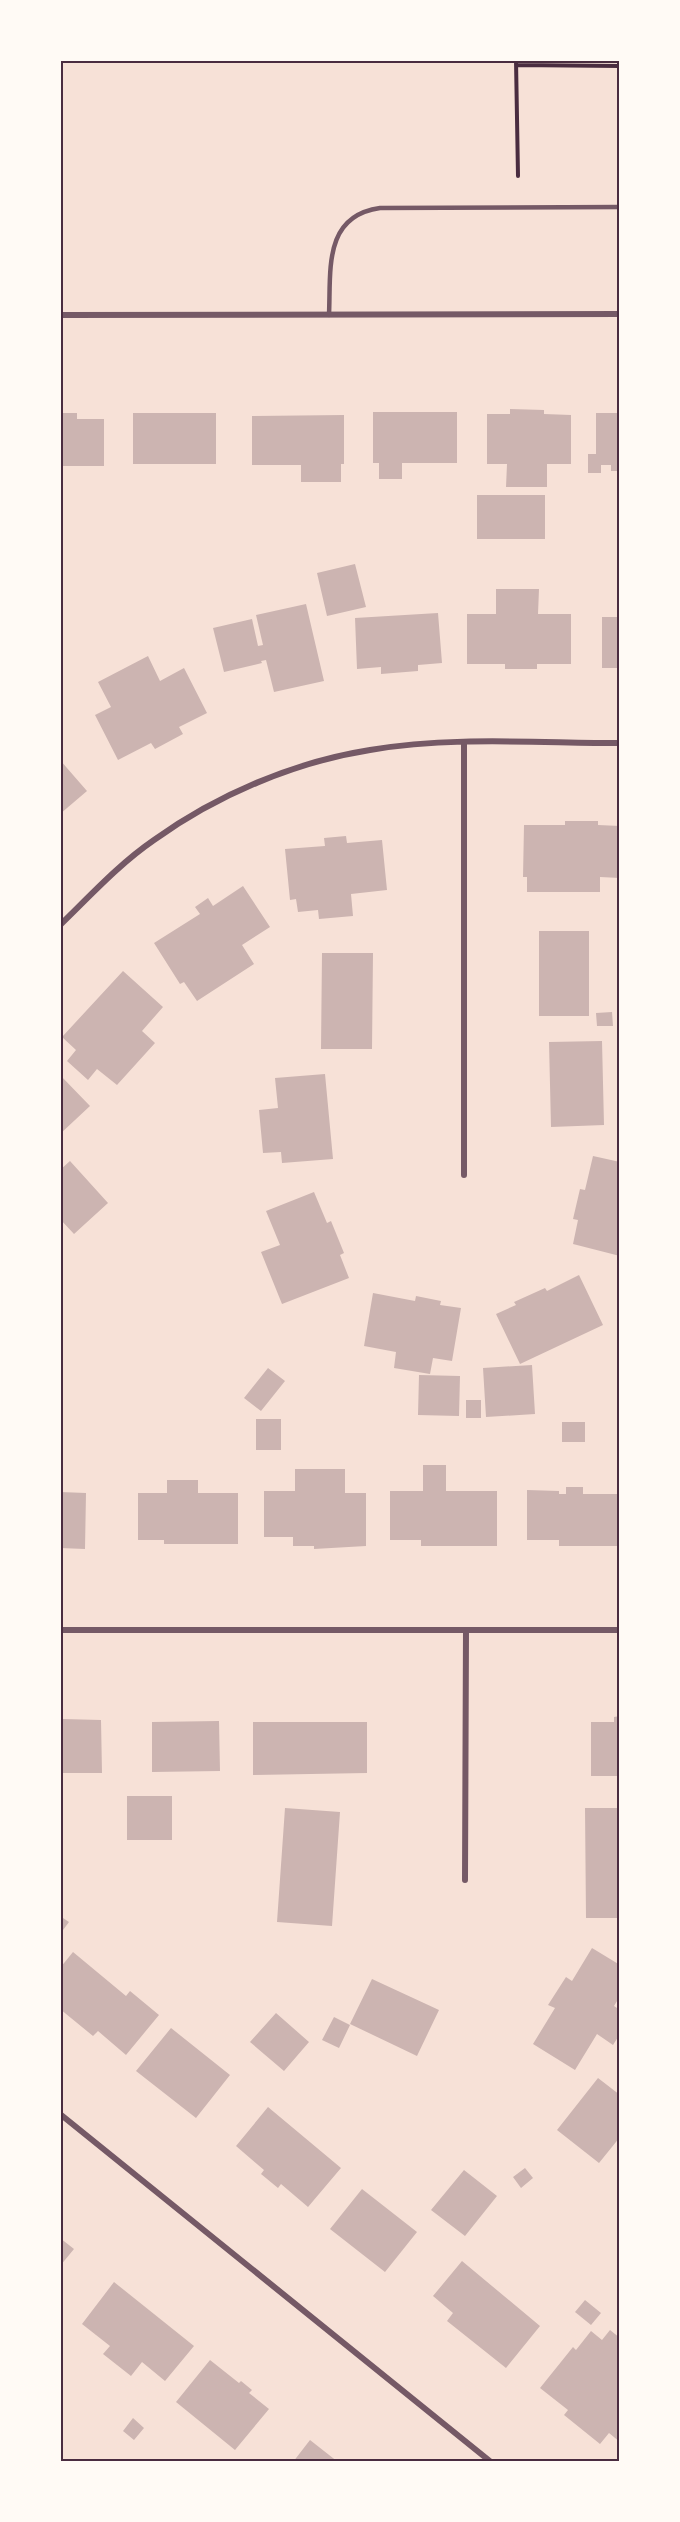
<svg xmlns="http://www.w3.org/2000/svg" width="680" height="2522" font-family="Manrope,sans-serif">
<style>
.building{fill:#ccb4b1}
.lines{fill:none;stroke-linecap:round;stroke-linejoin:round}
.path{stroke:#4a2c40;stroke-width:4}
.service{stroke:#755966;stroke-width:4.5}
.minor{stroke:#755966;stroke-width:6}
.neatline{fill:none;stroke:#4a2c40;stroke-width:2}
</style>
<rect width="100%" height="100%" fill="#f7e1d7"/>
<!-- building -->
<path class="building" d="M 510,409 L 544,410 L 544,414 L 571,415 L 571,464 L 547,464 L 547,487 L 506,487 L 507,464 L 487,464 L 487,414 L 510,414 Z
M 373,412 L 457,412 L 457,463 L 402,463 L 402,479 L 379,479 L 379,463 L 373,463 Z
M 60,413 L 77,413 L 77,419 L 104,419 L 104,466 L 60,466 Z
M 133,413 L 216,413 L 216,464 L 133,464 Z
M 596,413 L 620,413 L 620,471 L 611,471 L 611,465 L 601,465 L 601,473 L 588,473 L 588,454 L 596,454 Z
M 344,415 L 344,464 L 341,464 L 341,482 L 301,482 L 301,465 L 252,465 L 252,416 Z
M 477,495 L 545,495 L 545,539 L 477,539 Z
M 355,564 L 366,607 L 327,616 L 317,573 Z
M 496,589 L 539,589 L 538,614 L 571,614 L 571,664 L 537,664 L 537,669 L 505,669 L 505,664 L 467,664 L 467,614 L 496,614 Z
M 306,604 L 324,681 L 274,692 L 266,660 L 261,661 L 262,663 L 224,672 L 213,628 L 252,619 L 258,646 L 263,645 L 256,615 Z
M 438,613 L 442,663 L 418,665 L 418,671 L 381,674 L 381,667 L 357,669 L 355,618 Z
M 602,617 L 620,617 L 620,668 L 602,668 Z
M 148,656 L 160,681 L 184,668 L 207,713 L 179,727 L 183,734 L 155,749 L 151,743 L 118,760 L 95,715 L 111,707 L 98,682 Z
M 60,760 L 87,791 L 60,814 Z
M 565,821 L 598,821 L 598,825 L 620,826 L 620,878 L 600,877 L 600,892 L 527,892 L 527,877 L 523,877 L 524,825 L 565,825 Z
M 346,836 L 347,843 L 382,840 L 387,890 L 351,894 L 353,916 L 319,919 L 318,910 L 298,912 L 296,899 L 290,900 L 285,849 L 325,846 L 324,838 Z
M 243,886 L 270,927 L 242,945 L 254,964 L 197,1001 L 184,982 L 180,984 L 154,943 L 200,914 L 195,907 L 208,898 L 213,906 Z
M 539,931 L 589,931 L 589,1016 L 539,1016 Z
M 322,953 L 373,953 L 372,1049 L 321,1049 Z
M 123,971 L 163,1007 L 142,1031 L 155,1043 L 117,1085 L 97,1069 L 88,1080 L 67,1061 L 76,1050 L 62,1037 Z
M 612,1012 L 613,1026 L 597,1026 L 596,1013 Z
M 602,1041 L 604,1125 L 551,1127 L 549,1042 Z
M 325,1074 L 333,1159 L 282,1163 L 281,1152 L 263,1153 L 259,1110 L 278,1108 L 275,1078 Z
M 60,1075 L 90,1106 L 60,1134 Z
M 593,1156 L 620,1162 L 620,1256 L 573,1244 L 578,1220 L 573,1219 L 580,1189 L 585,1190 Z
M 70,1161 L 108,1203 L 74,1234 L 60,1219 L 60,1170 Z
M 314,1192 L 327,1223 L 331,1221 L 344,1253 L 340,1255 L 349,1278 L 282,1304 L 261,1252 L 280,1245 L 266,1211 Z
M 579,1275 L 603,1325 L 520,1364 L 496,1314 L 516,1305 L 514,1302 L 545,1288 L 547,1291 Z
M 373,1293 L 415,1301 L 416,1296 L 441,1301 L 440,1305 L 461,1308 L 452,1361 L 433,1358 L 430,1374 L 394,1368 L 396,1352 L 364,1346 Z
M 532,1365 L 535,1414 L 486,1417 L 483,1368 Z
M 268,1368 L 285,1381 L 261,1411 L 244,1398 Z
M 419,1375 L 460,1376 L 459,1416 L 418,1415 Z
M 466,1400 L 481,1400 L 481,1418 L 466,1418 Z
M 256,1419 L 281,1419 L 281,1450 L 256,1450 Z
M 562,1422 L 585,1422 L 585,1442 L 562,1442 Z
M 423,1465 L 446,1465 L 446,1491 L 497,1491 L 497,1546 L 421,1546 L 421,1540 L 390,1540 L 390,1491 L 423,1491 Z
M 295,1469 L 345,1469 L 345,1493 L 366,1493 L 366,1546 L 314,1549 L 314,1546 L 293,1546 L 293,1537 L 264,1537 L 264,1491 L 295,1491 Z
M 167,1480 L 198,1480 L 198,1493 L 238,1493 L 238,1544 L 164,1544 L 164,1540 L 138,1540 L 138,1493 L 167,1493 Z
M 566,1487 L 583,1487 L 583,1494 L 620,1494 L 620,1546 L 559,1546 L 559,1540 L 527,1540 L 527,1490 L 559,1491 L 559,1494 L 566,1494 Z
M 60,1492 L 86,1493 L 85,1549 L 60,1548 Z
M 620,1716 L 620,1776 L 591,1776 L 591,1722 L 614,1722 L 614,1717 Z
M 63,1719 L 101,1720 L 102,1773 L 60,1773 L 60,1721 L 63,1721 Z
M 219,1721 L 220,1771 L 152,1772 L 152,1722 Z
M 253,1722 L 367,1722 L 367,1773 L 253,1775 Z
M 127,1796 L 172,1796 L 172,1840 L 127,1840 Z
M 285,1808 L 340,1812 L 332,1926 L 277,1922 Z
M 585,1808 L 620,1808 L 620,1918 L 586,1918 Z
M 60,1916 L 69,1922 L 60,1934 Z
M 592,1948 L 620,1965 L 620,1996 L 614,2006 L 620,2010 L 620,2034 L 613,2045 L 597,2034 L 575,2070 L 533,2044 L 555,2008 L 548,2005 L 566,1977 L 572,1981 Z
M 73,1952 L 126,1996 L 130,1991 L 159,2015 L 126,2055 L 98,2031 L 93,2036 L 60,2009 L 60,1968 Z
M 372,1979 L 439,2010 L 417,2056 L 350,2024 Z
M 276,2013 L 309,2042 L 284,2071 L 250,2042 Z
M 334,2017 L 350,2025 L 339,2048 L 322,2040 Z
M 171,2028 L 230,2075 L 196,2118 L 136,2071 Z
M 598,2078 L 620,2095 L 620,2137 L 599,2163 L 557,2130 Z
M 268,2107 L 341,2168 L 308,2207 L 281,2184 L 278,2188 L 261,2174 L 264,2170 L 236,2146 Z
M 525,2168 L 533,2178 L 521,2188 L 513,2177 Z
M 464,2170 L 497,2196 L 465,2236 L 431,2210 Z
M 362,2189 L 417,2232 L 385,2272 L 330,2229 Z
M 60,2238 L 74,2249 L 60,2266 Z
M 462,2261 L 540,2326 L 506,2368 L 447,2321 L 453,2313 L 433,2296 Z
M 114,2282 L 194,2346 L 165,2381 L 142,2362 L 131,2376 L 103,2354 L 110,2346 L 82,2324 Z
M 585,2300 L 601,2313 L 591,2325 L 575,2312 Z
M 610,2330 L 620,2338 L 620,2442 L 609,2433 L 600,2444 L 564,2415 L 568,2410 L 540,2388 L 573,2347 L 576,2350 L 591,2331 L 602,2340 Z
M 210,2360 L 239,2383 L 241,2381 L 252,2390 L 249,2393 L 269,2409 L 235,2450 L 176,2402 Z
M 133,2418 L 144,2428 L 134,2440 L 123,2431 Z
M 310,2440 L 338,2462 L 293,2462 Z"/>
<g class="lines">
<!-- path -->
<path class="path" d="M 516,60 L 518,176
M 516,65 L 620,66"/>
<!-- service -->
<path class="service" d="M 329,315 C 331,270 323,216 380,208 L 620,207"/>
<!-- minor -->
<path class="minor" d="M 60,315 L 620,314
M 60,925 C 90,896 119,864 154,840 C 217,795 294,762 370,750 C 451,736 539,743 620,743
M 464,1175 L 464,743
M 60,1630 L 620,1630
M 465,1880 L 466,1630
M 60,2114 L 491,2462"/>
</g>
<!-- border -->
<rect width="680" height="2522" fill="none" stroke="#fffaf5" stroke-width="123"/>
<rect x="62" y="62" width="556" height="2398" class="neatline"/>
</svg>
